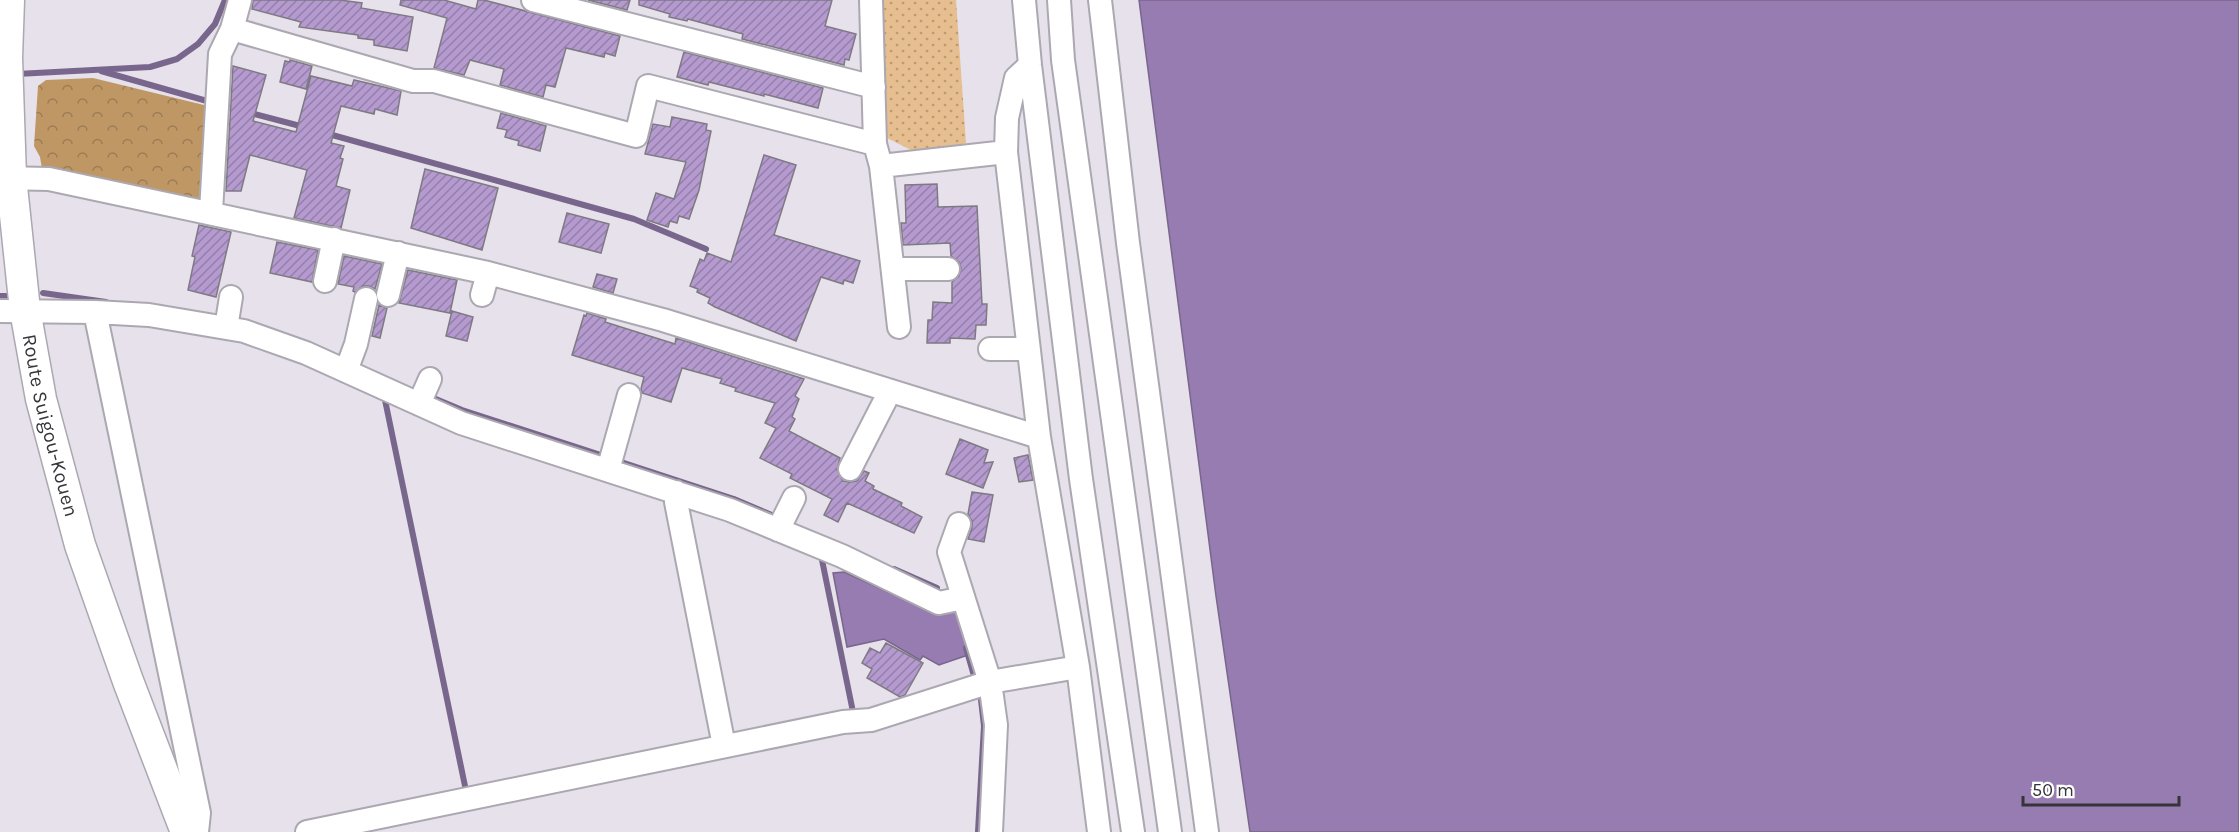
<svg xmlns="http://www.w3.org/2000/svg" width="2239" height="832" font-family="Karla,sans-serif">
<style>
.forest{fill:url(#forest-crowns)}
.park{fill:url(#park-dots)}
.water{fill:#967cb0;stroke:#79668c;stroke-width:1.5}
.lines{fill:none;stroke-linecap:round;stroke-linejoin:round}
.stream{stroke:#79668c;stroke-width:6}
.building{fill:url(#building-hatch);stroke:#7e7a82;stroke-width:1.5}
.minor-casing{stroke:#aca8b1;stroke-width:26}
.major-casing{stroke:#aca8b1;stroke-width:33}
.minor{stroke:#fff;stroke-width:22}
.major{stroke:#fff;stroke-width:30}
.labels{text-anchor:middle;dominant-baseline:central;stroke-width:5;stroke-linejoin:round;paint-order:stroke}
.street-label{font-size:20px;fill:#363438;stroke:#fff}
</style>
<defs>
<pattern id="forest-crowns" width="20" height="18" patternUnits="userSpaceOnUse" patternTransform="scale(1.5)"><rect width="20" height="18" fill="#bf9765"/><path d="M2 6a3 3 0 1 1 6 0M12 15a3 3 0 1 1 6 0" fill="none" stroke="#9c7c54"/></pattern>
<pattern id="park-dots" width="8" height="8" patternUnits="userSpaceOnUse" patternTransform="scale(1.5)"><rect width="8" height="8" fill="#e6be8f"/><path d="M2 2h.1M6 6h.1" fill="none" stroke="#bb9b76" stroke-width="1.8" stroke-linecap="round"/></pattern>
<pattern id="building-hatch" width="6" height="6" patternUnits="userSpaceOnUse" patternTransform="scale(1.5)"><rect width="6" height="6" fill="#b59ad0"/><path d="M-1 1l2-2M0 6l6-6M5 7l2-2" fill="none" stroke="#947eaa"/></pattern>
</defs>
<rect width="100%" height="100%" fill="#e6e1ea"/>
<!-- forest -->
<path class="forest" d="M 93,78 L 208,106 L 205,199 L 195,203 L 42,169 L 40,157 L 34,146 L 38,86 L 46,80 Z"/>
<!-- park -->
<path class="park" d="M 882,0 L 956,0 L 966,143 L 945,151 L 915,152 L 885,137 Z"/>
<!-- water -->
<path class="water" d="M 1139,0 L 2239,0 L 2239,832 L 1250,832 L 1216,596 Z
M 844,572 L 934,613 L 956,606 L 971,654 L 939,665 L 923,656 L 920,660 L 884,639 L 847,647 L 833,573 Z"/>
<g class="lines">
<!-- stream -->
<path class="stream" d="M 101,71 L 207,101
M 17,74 L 150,67 L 177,59 L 198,44 L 215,24 L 225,0
M 247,112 L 304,127
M 325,133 L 634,219 L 706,249
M 43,293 L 106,302
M 0,296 L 6,296
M 431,397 L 462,410 L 604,456
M 385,400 L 465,786
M 618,461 L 734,499 L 774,516
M 821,555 L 853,712
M 894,569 L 937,588
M 966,648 L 974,676
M 978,832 L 984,726 L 981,700"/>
</g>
<!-- building -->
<path class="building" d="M 253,0 L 340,0 L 362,3 L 361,8 L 413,17 L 407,51 L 374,45 L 374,40 L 358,38 L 358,35 L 299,27 L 301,22 L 252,9 Z
M 401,0 L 444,0 L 476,9 L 478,0 L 484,0 L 620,36 L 615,56 L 605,53 L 604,57 L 566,48 L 555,87 L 546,85 L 543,97 L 500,85 L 504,69 L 470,60 L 464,75 L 434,68 L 447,18 L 400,5 Z
M 588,0 L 630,0 L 627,10 Z
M 639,0 L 832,0 L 825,26 L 856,34 L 849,60 L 845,59 L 844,65 L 742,39 L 743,34 L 688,19 L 687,21 L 669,17 L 670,14 L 639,5 Z
M 684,52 L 823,88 L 818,108 L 764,94 L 764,96 L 709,82 L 708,85 L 677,77 Z
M 290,60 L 312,66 L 306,89 L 280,82 L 285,61 L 290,62 Z
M 233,66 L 266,75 L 253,121 L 296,132 L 311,76 L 352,86 L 354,80 L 401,91 L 397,115 L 375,109 L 374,114 L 341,106 L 331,143 L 344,146 L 340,158 L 343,159 L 336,186 L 350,190 L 341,228 L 294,218 L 307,170 L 250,155 L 241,191 L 226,191 Z
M 501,113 L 546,126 L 540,151 L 518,145 L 519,141 L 505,137 L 507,130 L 497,128 Z
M 672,117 L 707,124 L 706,130 L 711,131 L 699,190 L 689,219 L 679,216 L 677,223 L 670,221 L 668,227 L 647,220 L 656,193 L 674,199 L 686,162 L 645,154 L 653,124 L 670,127 Z
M 764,155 L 796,165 L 774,235 L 860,261 L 853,283 L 844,280 L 843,284 L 821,277 L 796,341 L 715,307 L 708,303 L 710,298 L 697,292 L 698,289 L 690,286 L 700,259 L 704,261 L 707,253 L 731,262 Z
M 425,169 L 498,188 L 482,250 L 411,228 Z
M 937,184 L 938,207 L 977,206 L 982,304 L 987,304 L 986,325 L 976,325 L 975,339 L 950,338 L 950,343 L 927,343 L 928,320 L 932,320 L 933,302 L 952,303 L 952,282 L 959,276 L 961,268 L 959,262 L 951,256 L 950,243 L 903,245 L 901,223 L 906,223 L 905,185 Z
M 567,213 L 609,224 L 601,253 L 559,242 Z
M 199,225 L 231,232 L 216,297 L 188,290 L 195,257 L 192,256 Z
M 277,242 L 318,250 L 312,282 L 270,273 Z
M 344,256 L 382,264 L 375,289 L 369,286 L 363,286 L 355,292 L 353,291 L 354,287 L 338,284 Z
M 408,270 L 457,280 L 450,313 L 399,303 Z
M 597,274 L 617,279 L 613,293 L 593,287 Z
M 379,305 L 387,308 L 380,338 L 372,336 Z
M 452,311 L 473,317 L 467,341 L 446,336 Z
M 587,313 L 606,319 L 605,322 L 675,344 L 676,338 L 804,379 L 795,396 L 799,399 L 792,417 L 795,419 L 789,431 L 840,458 L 837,470 L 843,481 L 850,482 L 857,481 L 864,471 L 869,473 L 865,481 L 874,486 L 873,489 L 902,503 L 901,506 L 922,517 L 914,533 L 847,503 L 838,522 L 824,515 L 832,499 L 790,478 L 792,474 L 760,458 L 776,428 L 765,423 L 775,403 L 735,391 L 736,388 L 720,383 L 722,379 L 682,368 L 671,402 L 642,393 L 641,389 L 644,377 L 572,355 L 584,315 L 586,316 Z
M 960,439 L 988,450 L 984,463 L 993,462 L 983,488 L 946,474 Z
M 1028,455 L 1033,480 L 1019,482 L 1014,458 Z
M 972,492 L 993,495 L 984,542 L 968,539 L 972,528 L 972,521 L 968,514 Z
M 886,643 L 923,663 L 905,695 L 900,697 L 867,678 L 872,669 L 862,663 L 870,648 L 880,653 Z"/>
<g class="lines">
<defs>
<path id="minor" d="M 533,0 L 874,87
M 871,0 L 875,144 L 881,166 L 1006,152 L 1007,118 L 1016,78 L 1030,65
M 1024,0 L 1030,65 L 1081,479 L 1133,832
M 1059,0 L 1063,60 L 1170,832
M 1100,0 L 1128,243 L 1207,832
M 232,29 L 413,81 L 434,81 L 636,136 L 648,86 L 875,144
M 1006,152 L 1039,437 L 1078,667 L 1099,832
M 881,166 L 899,327
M 0,178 L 49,179 L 488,273 L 663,320 L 1039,437
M 211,212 L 220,54 L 232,29 L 240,0
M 893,269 L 948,269
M 325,281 L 334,239
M 388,295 L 398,253
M 482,295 L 488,273
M 0,311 L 95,312 L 149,315 L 244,331 L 306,353 L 461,423 L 730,510 L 842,556 L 939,603 L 963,598
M 95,312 L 199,813 L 197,832
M 226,328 L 231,297
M 990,349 L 1028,349
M 346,371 L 356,344 L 366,299
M 419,404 L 430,379
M 850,469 L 890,391
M 608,470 L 629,395
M 676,492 L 676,502 L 724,746
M 959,524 L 949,552 L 990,682 L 996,725 L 991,832
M 778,530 L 794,498
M 307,832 L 843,722 L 871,720 L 990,682 L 1078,667"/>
<g id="major">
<path id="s1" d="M 9,0 L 7,58 L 11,177 L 25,310 L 41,399 L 80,545 L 128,681 L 186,832"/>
</g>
</defs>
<!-- minor casing -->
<use href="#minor" class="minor-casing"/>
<!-- major casing -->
<use href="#major" class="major-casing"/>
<!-- minor -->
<use href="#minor" class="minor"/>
<!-- major -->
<use href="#major" class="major"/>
</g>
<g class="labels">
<!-- street labels -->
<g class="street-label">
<text stroke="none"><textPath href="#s1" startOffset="429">Route Suigou-Kouen</textPath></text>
</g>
</g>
<!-- scale -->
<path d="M2023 796v9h156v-9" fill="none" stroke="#363438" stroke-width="3"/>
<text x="2032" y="796" font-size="18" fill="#363438" stroke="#ffffff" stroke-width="4.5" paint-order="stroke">50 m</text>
</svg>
